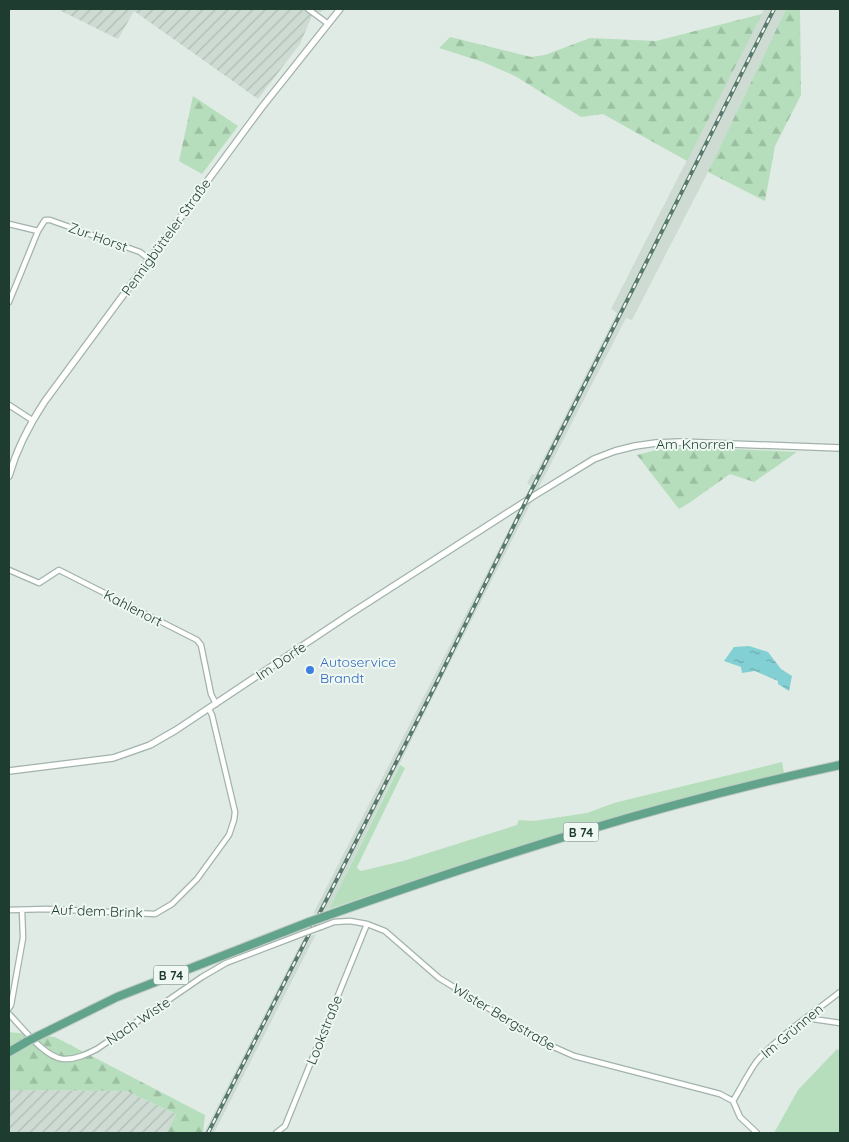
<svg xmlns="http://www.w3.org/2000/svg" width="849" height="1142" font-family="Quicksand,sans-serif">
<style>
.built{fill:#cddbd3}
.industrial{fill:url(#industrial-furrows)}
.grass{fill:#b6debc}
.forest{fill:url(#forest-firs)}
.water{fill:url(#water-ripples)}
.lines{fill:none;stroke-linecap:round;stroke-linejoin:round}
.minor-casing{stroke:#a2b3ab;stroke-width:7}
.tertiary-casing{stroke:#a2b3ab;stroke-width:8}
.primary-casing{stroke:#c0c8c5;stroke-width:10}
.minor{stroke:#fff;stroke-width:4.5}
.tertiary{stroke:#fff;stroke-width:5.5}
.primary{stroke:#61a38b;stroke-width:8}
.rail-casing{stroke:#59786c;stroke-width:4}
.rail{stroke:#eff8f2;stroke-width:2;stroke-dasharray:5.5;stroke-linecap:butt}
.minor-bridge-casing{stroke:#a2b3ab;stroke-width:7;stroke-linecap:butt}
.primary-bridge-casing{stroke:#c0c8c5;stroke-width:10;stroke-linecap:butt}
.minor-bridge{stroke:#fff;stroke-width:4.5}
.primary-bridge{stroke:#61a38b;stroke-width:8}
.shop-dot{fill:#3f7fe0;stroke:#eff8f2;stroke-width:2}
.labels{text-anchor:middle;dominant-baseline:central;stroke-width:4;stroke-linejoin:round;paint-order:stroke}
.shield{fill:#eff8f2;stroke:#5d746b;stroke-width:1}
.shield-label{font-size:12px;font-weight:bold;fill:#1f3c31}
.street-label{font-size:14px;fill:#1f3c31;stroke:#eff8f2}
.shop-label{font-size:14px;fill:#366cbe;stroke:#eff8f2;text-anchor:start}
</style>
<defs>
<pattern id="industrial-furrows" width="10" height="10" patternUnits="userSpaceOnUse" patternTransform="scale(1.25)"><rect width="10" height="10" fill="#cddbd3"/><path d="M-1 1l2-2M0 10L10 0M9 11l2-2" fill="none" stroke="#b0bdb6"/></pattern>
<pattern id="forest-firs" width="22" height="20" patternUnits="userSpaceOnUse" patternTransform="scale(1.25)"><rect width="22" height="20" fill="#b6debc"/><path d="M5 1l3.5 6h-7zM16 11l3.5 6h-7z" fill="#9cbfa2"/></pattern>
<pattern id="water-ripples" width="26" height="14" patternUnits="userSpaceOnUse" patternTransform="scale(1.25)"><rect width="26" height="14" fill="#83d0d4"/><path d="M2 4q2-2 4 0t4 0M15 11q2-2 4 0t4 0" fill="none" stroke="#6baaad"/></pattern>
</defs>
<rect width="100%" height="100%" fill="#dfebe4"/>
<!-- built -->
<path class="built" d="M 764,9 L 786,9 L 708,172 L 632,320 L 626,318 L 544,477 L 422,718 L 329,909 L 313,914 L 531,486 L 527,483 L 532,474 L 535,475 L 617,313 L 611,309 Z
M 316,934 L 214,1133 L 204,1133 L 303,939 Z"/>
<!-- industrial -->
<path class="industrial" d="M 57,9 L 326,9 L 312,16 L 300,44 L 258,99 L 134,11 L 118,39 Z
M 9,1090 L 127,1091 L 176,1114 L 167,1133 L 9,1133 Z"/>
<!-- grass -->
<path class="grass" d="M 782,762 L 784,773 L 603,821 L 442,871 L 329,909 L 400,765 L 405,768 L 358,865 L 357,868 L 361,871 L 403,861 L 517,825 L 519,820 L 534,821 L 587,813 L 614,803 Z
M 837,1049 L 840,1051 L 840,1133 L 774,1133 L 798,1090 Z"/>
<!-- forest -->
<path class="forest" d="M 786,9 L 800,9 L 801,95 L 775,146 L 765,201 L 708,172 Z
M 762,14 L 687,161 L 603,114 L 581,117 L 515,76 L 483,62 L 439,48 L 450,37 L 531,57 L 545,55 L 590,38 L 656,41 Z
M 193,96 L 238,126 L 202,174 L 179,161 Z
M 689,447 L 690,447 L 797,452 L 754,482 L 730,474 L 689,503 L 679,509 L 637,455 L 656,450 Z
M 9,1032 L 55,1037 L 205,1115 L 203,1133 L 167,1133 L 176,1114 L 127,1091 L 9,1090 Z"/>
<!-- water -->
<path class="water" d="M 749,646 L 768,652 L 781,669 L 792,676 L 789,691 L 778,684 L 778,681 L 755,671 L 742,673 L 741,667 L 724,661 L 734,647 Z"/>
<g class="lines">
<defs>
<path id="minor" d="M 308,9 L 327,23
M 9,224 L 38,231
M 9,302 L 38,231 L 45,220 L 50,220 L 140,252 L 150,260
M 9,405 L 32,420
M 9,570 L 39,583 L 59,570 L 197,640 L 201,645 L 211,694 L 216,704
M 9,910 L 47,909 L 155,914 L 172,904 L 197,879 L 229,835 L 234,820 L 235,812 L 212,715 L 209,709
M 321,927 L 334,922 L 350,921 L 367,924 L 385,931 L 439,978 L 547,1044 L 574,1056 L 720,1094 L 733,1101 L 740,1117 L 757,1133
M 9,1008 L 11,1005 L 23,938 L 22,910
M 9,1014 C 22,1027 44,1057 63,1059 C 75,1060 87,1054 97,1049 L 202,977 L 226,963 L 302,934
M 806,1018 L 840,1023
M 733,1101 C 741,1088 748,1073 757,1061 C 781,1034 812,1014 840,992
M 276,1133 L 285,1126 L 367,924"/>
<path id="tertiary" d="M 9,476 C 17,448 29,425 45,401 L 262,107 L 340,9
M 9,771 L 113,758 L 150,745 L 176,730 L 350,614 L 532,497 L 594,459 L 615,451 L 635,446 L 656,443 L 680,442 L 840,448"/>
<path id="primary" d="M 326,916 C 495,856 665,802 840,765
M 38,1036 L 117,997 L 309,922
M 9,1052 L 28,1041"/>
</defs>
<!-- minor casing -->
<use href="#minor" class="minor-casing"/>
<!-- tertiary casing -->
<use href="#tertiary" class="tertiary-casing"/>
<!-- primary casing -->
<use href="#primary" class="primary-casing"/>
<!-- minor -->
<use href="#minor" class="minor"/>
<!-- tertiary -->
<use href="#tertiary" class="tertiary"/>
<!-- primary -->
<use href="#primary" class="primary"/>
<defs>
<path id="rail" d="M 208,1133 L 437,682 L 526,501 L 774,9"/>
</defs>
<!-- rail casing -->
<use href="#rail" class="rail-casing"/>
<!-- rail -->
<use href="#rail" class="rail"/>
<defs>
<path id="minor-bridge" d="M 302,934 L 321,927"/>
<path id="primary-bridge" d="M 309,922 L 326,916
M 28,1041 L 38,1036"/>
</defs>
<!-- minor-bridge casing -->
<use href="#minor-bridge" class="minor-bridge-casing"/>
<!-- primary-bridge casing -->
<use href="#primary-bridge" class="primary-bridge-casing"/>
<!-- minor-bridge -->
<use href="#minor-bridge" class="minor-bridge"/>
<!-- primary-bridge -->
<use href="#primary-bridge" class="primary-bridge"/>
</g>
<!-- markers -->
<circle class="shop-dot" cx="310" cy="670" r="5"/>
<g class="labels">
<!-- shield labels -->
<g class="shield">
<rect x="563.5" y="822.5" width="35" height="19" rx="4"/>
<rect x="153.5" y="965.5" width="35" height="19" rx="4"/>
</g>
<g class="shield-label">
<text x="581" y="832">B 74</text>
<text x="171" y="975">B 74</text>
</g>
<!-- street labels -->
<g class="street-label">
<text transform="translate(98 237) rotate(20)">Zur Horst</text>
<text transform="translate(166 237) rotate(-54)">Pennigbütteler Straße</text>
<text x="695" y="444">Am Knorren</text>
<text transform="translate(133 608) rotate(27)">Kahlenort</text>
<text transform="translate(281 661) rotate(-34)">Im Dorfe</text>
<text transform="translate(97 911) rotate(2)">Auf dem Brink</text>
<text transform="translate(504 1017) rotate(31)">Wister Bergstraße</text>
<text transform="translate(138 1021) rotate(-34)">Nach Wiste</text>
<text transform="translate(324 1030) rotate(-68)">Lookstraße</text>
<text transform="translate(792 1031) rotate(-40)">Im Grünnen</text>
</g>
<!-- shop labels -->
<g class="shop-label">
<text x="320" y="662">Autoservice<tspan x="320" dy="16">Brandt</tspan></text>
</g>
</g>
<!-- border -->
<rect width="849" height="1142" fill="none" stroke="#1f3c31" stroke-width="20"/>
</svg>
